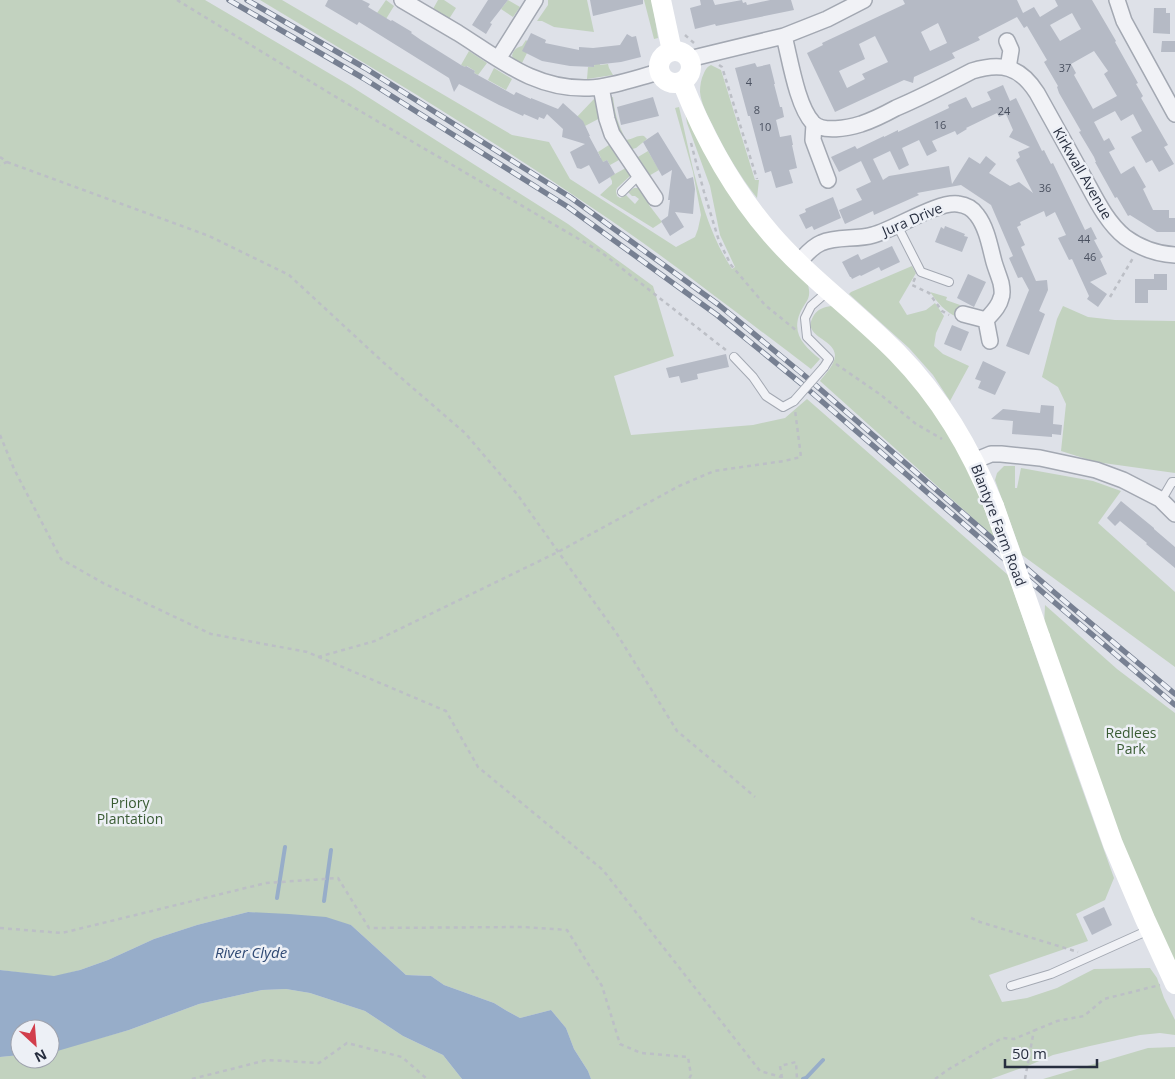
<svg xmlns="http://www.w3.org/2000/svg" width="1175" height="1079" font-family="'Open Sans',sans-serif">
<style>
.green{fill:#c2d2bf}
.water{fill:#97adc9}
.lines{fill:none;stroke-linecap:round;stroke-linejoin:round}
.stream{stroke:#97adc9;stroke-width:4}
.building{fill:#b5bac5;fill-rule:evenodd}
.lane-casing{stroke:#a3a8b2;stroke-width:10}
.street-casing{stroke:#a3a8b2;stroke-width:18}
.path{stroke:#bcbfc6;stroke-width:2.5;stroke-dasharray:4 4;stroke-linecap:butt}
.lane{stroke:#f1f2f6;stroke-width:8}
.street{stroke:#f1f2f6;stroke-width:15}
.secondary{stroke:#fff;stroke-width:20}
.rail-casing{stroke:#778092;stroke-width:5.5}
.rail{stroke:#edf0f6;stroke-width:4;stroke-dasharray:11;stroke-linecap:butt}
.lane-bridge-casing{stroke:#a3a8b2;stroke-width:10;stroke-linecap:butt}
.lane-bridge{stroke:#f1f2f6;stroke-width:8}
.secondary-bridge{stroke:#fff;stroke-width:20}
.labels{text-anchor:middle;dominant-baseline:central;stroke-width:5;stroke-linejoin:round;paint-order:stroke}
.number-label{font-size:11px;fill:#4a5160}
.street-label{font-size:14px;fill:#272e3f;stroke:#edf0f6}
.park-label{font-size:14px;fill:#395b33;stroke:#edf0f6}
.water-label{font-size:15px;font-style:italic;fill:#304a74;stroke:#edf0f6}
</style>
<rect width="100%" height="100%" fill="#dee1e8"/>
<!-- green -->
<path class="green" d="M 0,0 L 205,0 L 349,85 L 568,224 L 653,286 L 674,356 L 614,376 L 631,435 L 753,425 L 785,418 L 807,399 L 1008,575 L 1070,755 L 1114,878 L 1105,900 L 1076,914 L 1088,941 L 989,975 L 1002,1002 L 1027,998 L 1057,988 L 1094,969 L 1150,968 L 1157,978 L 1164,998 L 1175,1020 L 1175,1035 L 1160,1033 L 1140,1035 L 1090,1046 L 1053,1055 L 1030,1065 L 991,1079 L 591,1079 L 588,1071 L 574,1049 L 566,1028 L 551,1010 L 520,1018 L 507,1011 L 494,1003 L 444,985 L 431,976 L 406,975 L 351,925 L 248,912 L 197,925 L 154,939 L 108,960 L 80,970 L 54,977 L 0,970 Z
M 260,0 L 282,0 L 512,135 L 549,142 L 570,179 L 676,247 L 695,237 L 698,229 L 701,215 L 693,172 L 675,108 L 679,107 C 692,161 701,222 732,269 L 735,267 L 720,235 L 710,186 L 687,123 L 684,105 L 808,285 C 812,300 805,301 800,313 C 791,334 805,347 820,359 L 811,369 C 739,315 669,259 594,209 C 485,135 373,68 260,0 Z
M 386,0 L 394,6 L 386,19 L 377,13 Z
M 438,0 L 444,0 L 456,8 L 449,19 L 433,9 Z
M 508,0 L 520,7 L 513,17 L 501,9 Z
M 548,0 L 587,0 L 594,32 L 554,27 L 542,21 L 537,21 L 548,5 Z
M 644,0 L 652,0 L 658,38 L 654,39 Z
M 526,40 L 527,41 L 527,53 L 522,63 L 514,59 L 512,56 C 513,50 517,47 522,46 Z
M 469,51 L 487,63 L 478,75 L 474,73 L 475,71 L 467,66 L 465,67 L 461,65 Z
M 595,56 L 599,56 L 600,65 L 608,64 L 609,68 L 613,75 L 587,79 L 588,67 L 594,67 Z
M 711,65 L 721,70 L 755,180 L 759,180 L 757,198 C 739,175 725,151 712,124 C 707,114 701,103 700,92 C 700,85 701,79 704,73 C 706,69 707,67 711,65 Z
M 494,68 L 512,79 L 506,90 L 488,80 Z
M 613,97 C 615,115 618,124 626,140 C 634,139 637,135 644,136 L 647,139 L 636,148 L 629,150 L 616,129 L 609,98 Z
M 594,99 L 599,102 L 602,117 L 585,126 L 574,120 Z
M 612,143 L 621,157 L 619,160 L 610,165 L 607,160 L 595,166 L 593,163 L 601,158 L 598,152 Z
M 648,151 L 659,170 L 647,177 L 636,160 L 638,157 Z
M 628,168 L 630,172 L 630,176 L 617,188 L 616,191 L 617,196 L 620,198 L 626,195 L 635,204 L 639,199 L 635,196 L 632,196 L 628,192 L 634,188 L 640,188 L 650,199 L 649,205 L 662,222 L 653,228 L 600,195 L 612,184 L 612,181 L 610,177 L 611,176 L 624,169 Z
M 912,266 L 916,273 L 899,302 L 907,315 L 926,310 L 935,303 L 944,316 L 936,333 L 934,346 L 943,354 L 969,366 L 950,401 L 933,375 L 909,348 L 849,294 L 851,292 Z
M 930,292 L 947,297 L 946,300 L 960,305 L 957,317 C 944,311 939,304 930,292 Z
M 831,306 L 835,308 L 889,355 L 941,418 L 977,488 L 994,537 L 820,381 C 825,374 835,365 835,355 C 834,338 800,337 814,315 C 818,309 824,307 831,306 Z
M 1063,306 L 1088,317 L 1115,320 L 1175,321 L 1175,473 L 1096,462 L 1061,451 L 1066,404 L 1058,387 L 1042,377 L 1057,319 Z
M 1004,466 L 1015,466 L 1015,488 L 1017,488 L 1021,468 L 1093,481 L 1121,491 L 1098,523 L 1175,592 L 1175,667 L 1022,555 L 995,480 L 997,473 Z
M 1045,605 L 1117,669 L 1175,713 L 1175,968 L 1126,858 L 1044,626 Z
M 286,989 L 310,993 L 365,1011 L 403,1036 L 443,1055 L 462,1079 L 0,1079 L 0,1057 L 20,1055 L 20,1059 L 50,1059 L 50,1052 L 129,1030 L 199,1004 L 262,990 Z
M 1175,1047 L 1175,1079 L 1043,1079 L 1148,1048 Z"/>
<!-- water -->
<path class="water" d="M 248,912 L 289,914 L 326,917 L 351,925 L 406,975 L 431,976 L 444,985 L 494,1003 L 507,1011 L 520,1018 L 551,1010 L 566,1028 L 574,1049 L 588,1071 L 591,1079 L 462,1079 L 443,1055 L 403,1036 L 365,1011 L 310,993 L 286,989 L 262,990 L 199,1004 L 129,1030 L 54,1052 L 50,1052 L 50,1029 L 20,1029 L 20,1055 L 0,1057 L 0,970 L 54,976 L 80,970 L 108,960 L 154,939 L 197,925 Z"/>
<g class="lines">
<!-- stream -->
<path class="stream" d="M 277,898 L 285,847
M 324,901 L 331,850
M 803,1079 L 806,1078 L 823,1060"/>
</g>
<!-- building -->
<path class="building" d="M 328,0 L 362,0 L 370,4 L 368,7 L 391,21 L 392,20 L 412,32 L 411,33 L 421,40 L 461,65 L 465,67 L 466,66 L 475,71 L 474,73 L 514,95 L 516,92 L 531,99 L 531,98 L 558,109 L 563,103 L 583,121 L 590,136 L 589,136 L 603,162 L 607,160 L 615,174 L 599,184 L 589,165 L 581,169 L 577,168 L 570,152 L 585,144 L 562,137 L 563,129 L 547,114 L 544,119 L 539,117 L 538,120 L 524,114 L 523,116 L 499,105 L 459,84 L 454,92 L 449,78 L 359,22 L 357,25 L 325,6 Z
M 488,0 L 508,0 L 490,23 L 492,24 L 486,34 L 472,25 Z
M 590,0 L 643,0 L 643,4 L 593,16 Z
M 700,0 L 713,0 L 715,5 L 742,0 L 743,3 L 746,2 L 747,5 L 770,0 L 791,0 L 794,10 L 716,26 L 715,24 L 695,29 L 690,8 L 701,5 Z
M 903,0 L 1017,0 L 1023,13 L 1034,7 L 1040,17 L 1058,6 L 1055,0 L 1092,0 L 1116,41 L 1115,42 L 1138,83 L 1136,84 L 1143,96 L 1141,98 L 1168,145 L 1164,147 L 1174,164 L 1159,172 L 1152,160 L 1146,163 L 1131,137 L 1142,131 L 1133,114 L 1121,121 L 1115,111 L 1094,122 L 1104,141 L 1109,138 L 1115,149 L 1109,152 L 1121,174 L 1134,166 L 1146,187 L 1143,189 L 1153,210 L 1169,210 L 1169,218 L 1175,218 L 1175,232 L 1157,232 L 1130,215 L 1128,216 L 1117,197 L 1115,198 L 1095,162 L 1096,162 L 1094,157 L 1079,132 L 1081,131 L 1059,93 L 1057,87 L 1058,86 L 1044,62 L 1047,60 L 1027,26 L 1024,28 L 1017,17 L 978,37 L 980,40 L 952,53 L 955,58 L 914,77 L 913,83 L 904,80 L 835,112 L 807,53 L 823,45 L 822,43 L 905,4 ZM 1072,13 L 1081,29 L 1060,41 L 1050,25 ZM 938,23 L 947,43 L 930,51 L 921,32 ZM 875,36 L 888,62 L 862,74 L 865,79 L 847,88 L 839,71 L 865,59 L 859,44 ZM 1094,51 L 1108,71 L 1104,74 L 1117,96 L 1093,109 L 1074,75 L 1076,73 L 1071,64 Z
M 1154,8 L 1166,8 L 1166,13 L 1170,13 L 1170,34 L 1153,33 Z
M 531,33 L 546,40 L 545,43 L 579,50 L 579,47 L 593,48 L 620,45 L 627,34 L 632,37 L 636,36 L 641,57 L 621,62 L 594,65 L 594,67 L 570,66 L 542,61 L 522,51 Z
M 1162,41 L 1175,41 L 1175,52 L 1161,52 Z
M 755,63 L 757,67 L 770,64 L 775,84 L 774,84 L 780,107 L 782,107 L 784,117 L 776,120 L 780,137 L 791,135 L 793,145 L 792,145 L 797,168 L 789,170 L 793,183 L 776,188 L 771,171 L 765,173 L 750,116 L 748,116 L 735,68 Z
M 1003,85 L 1010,101 L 1016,98 L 1042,151 L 1044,150 L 1051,164 L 1053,163 L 1085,230 L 1091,227 L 1097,239 L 1094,240 L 1103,257 L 1100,259 L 1107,274 L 1090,282 L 1107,294 L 1098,307 L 1087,299 L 1089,296 L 1072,259 L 1069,260 L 1058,238 L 1066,235 L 1055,212 L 1046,217 L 1044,211 L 1020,222 L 1021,225 L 1017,227 L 1025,245 L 1021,247 L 1036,281 L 1047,280 L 1048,290 L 1039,311 L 1045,314 L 1029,355 L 1006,346 L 1029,290 L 1022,277 L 1018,278 L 1009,258 L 1013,256 L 991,205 L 961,185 L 917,193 L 919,195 L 874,215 L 873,211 L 845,224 L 839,210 L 862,200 L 856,189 L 871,182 L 861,161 L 839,172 L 831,157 L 855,146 L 857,149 L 884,136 L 884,137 L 898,130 L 898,132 L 949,108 L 948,105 L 966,97 L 972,108 L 991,100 L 987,92 ZM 997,113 L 999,117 L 1006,114 L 1013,130 L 1009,137 L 1030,147 L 1018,152 L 1020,157 L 1016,160 L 1033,193 L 1019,182 L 1010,186 L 989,173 L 996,164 L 986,156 L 980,164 L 969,157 L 952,184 L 949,166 L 889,176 L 883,180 L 873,159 L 890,151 L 899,170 L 909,165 L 902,148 L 919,140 L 927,156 L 937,151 L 932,141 L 955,131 L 957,135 L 967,129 L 966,128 Z
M 653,97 L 659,116 L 621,125 L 617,107 Z
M 658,132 L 687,179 L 693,177 L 695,189 L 693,214 L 675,212 L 684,227 L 670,236 L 661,221 L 668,216 L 670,200 L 668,200 L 672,170 L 662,176 L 643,142 Z
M 833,197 L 841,218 L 814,230 L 812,226 L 806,229 L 799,215 L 806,212 L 805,209 Z
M 945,226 L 965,234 L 964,236 L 968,237 L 962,252 L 935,242 L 941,227 L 944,229 Z
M 892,246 L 900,262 L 881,271 L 879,267 L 861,276 L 860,275 L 852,279 L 851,277 L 850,277 L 842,262 L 858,254 L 861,260 Z
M 968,274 L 986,282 L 974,307 L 957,298 Z
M 1154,274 L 1167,274 L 1167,290 L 1148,290 L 1148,303 L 1135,303 L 1135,279 L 1154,279 Z
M 952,325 L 969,332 L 961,351 L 944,344 Z
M 726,354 L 729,367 L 697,374 L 698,379 L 681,383 L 679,376 L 669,378 L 666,368 Z
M 983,361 L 1006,372 L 995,395 L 978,388 L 981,381 L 975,379 Z
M 1041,405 L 1054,406 L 1053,424 L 1062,425 L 1061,435 L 1052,434 L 1052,437 L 1012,434 L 1013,421 L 991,419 L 1003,409 L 1040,413 Z
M 1121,501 L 1154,528 L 1154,529 L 1175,547 L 1175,568 L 1146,544 L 1147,543 L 1120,521 L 1115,526 L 1107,518 Z
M 1104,907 L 1112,925 L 1092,935 L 1083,917 Z"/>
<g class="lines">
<defs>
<path id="lane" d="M 622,192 L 639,175
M 897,225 L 921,272 L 949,282
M 734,357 L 753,377 L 766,396 L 783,407 L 794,401
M 824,367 L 829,359 L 807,337 L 805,318 L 811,306 L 828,291
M 1160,499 L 1165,494 L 1172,482 L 1175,482
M 1011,986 L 1051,974 L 1149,930"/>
<path id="street" d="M 402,0 C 421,11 439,22 458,33 C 501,60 535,90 589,88 C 612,87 636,78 659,72
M 1117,0 L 1124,21 L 1175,114
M 784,36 C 790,59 797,106 813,123 C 823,133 848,128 861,124 C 873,120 885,114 896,108 C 922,97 947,84 972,71 C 1001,62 1020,66 1037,93 C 1052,120 1067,147 1082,174 C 1094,195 1105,221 1125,237 C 1140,248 1157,254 1175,255
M 1007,41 L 1011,50 L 1008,68
M 498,59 L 535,0
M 689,59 L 784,36 L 827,19 L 864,0
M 601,87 L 607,119 L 612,134 L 655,198
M 814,124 L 813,140 L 828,180
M 798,263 C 805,256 811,247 821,243 C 837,236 856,240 873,235 C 895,229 938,201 958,204 C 966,205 973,209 977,215 C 987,228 990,247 994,262 C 996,269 999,276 1001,283 C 1002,288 1003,294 1001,298 C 999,307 992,313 986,320
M 963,314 L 986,320 L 990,341
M 974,461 L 991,454 L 1001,454 L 1040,458 L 1096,470 L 1123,480 L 1160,499 L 1175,514"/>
</defs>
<!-- lane casing -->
<use href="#lane" class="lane-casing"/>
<!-- street casing -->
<use href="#street" class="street-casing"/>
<!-- path -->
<path class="path" d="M 177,0 L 331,94 L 601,252 L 727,351
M 685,35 L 694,43
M 719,65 L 722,67 L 757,179
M 691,143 L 704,192 L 719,241 L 731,265 L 765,305 L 797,331
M 0,157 L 7,162 L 0,165
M 7,162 L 209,236 L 289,275 L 384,363 L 465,433 L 517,494 L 617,634 L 677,731 L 719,766 L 755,797
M 915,278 L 912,285 L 929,293 L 942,311 L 949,315
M 1110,297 L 1133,258
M 836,364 L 881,395 L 916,424 L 942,439
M 0,435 L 14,469 L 61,559 L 103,583 L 211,634 L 307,652 L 446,711 L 478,767 L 603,870 L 760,1071 L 781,1077
M 318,657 L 375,641 L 558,552 L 679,486 L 714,471 L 784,461 L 801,457 L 795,410
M 971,918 L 980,922 L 1078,952
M 0,928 L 62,933 L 266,883 L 338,878 L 369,928 L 524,927 L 567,930 L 602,986 L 620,1044 L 641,1053 L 688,1057 L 691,1075 L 689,1079
M 782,1078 L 780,1066 L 796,1062 L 797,1079
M 192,1079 L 267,1060 L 319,1063 L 347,1043 L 402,1057 L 427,1079
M 935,1079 L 949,1069 L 1002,1038 L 1014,1039 L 1057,1021 L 1084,1016 L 1104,999 L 1160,985
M 1025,1079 L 1034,1030"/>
<!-- lane -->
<use href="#lane" class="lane"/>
<!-- street -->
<use href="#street" class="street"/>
<!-- secondary -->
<path class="secondary" d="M 661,0 L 672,51
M659 67a16 16 0 1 1 32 0a16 16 0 1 1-32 0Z
M 682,82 C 704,137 732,189 771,234 C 809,278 857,312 897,353 C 941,398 970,448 994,506
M 1040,637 L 1113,844 L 1145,919 L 1175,984"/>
<defs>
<path id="rail" d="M 229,0 L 363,78 L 568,207 L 717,315 L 803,385 L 1054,602 L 1175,705
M 247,0 L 365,68 L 570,197 L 719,305 L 805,376 L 1055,593 L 1175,694"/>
</defs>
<!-- rail casing -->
<use href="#rail" class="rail-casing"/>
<!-- rail -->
<use href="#rail" class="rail"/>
<defs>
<path id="lane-bridge" d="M 794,401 L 824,367"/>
</defs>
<!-- lane-bridge casing -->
<use href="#lane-bridge" class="lane-bridge-casing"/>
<!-- lane-bridge -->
<use href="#lane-bridge" class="lane-bridge"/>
<!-- secondary-bridge -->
<path class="secondary-bridge" d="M 994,506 L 1040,637"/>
</g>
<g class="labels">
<!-- number labels -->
<g class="number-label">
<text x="1065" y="67">37</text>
<text x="749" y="81">4</text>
<text x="757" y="109">8</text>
<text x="1004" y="110">24</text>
<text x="940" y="124">16</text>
<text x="765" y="126">10</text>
<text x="1045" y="187">36</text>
<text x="1084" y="238">44</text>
<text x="1090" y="256">46</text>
</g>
<!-- street labels -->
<g class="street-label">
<text transform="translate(1083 173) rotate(60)">Kirkwall Avenue</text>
<text transform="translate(912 219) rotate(-23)">Jura Drive</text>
<text transform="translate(999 525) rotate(69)">Blantyre Farm Road</text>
</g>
<!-- park labels -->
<g class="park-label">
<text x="1131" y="732">Redlees<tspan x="1131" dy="16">Park</tspan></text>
<text x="130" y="802">Priory<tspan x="130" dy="16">Plantation</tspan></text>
</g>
<!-- water labels -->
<g class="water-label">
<text x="251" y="952">River Clyde</text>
</g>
</g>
<!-- north arrow -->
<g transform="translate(35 1044) rotate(154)"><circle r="24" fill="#edf0f6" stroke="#9ea2ad"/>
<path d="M0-4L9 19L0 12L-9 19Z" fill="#d23e4c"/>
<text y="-8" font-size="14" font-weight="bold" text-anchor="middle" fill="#272e3f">N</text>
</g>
<!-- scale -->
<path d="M1005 1059v8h92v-8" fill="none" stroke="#272e3f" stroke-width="2.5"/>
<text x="1012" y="1059" font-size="15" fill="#272e3f" stroke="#edf0f6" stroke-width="4" paint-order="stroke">50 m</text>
</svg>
